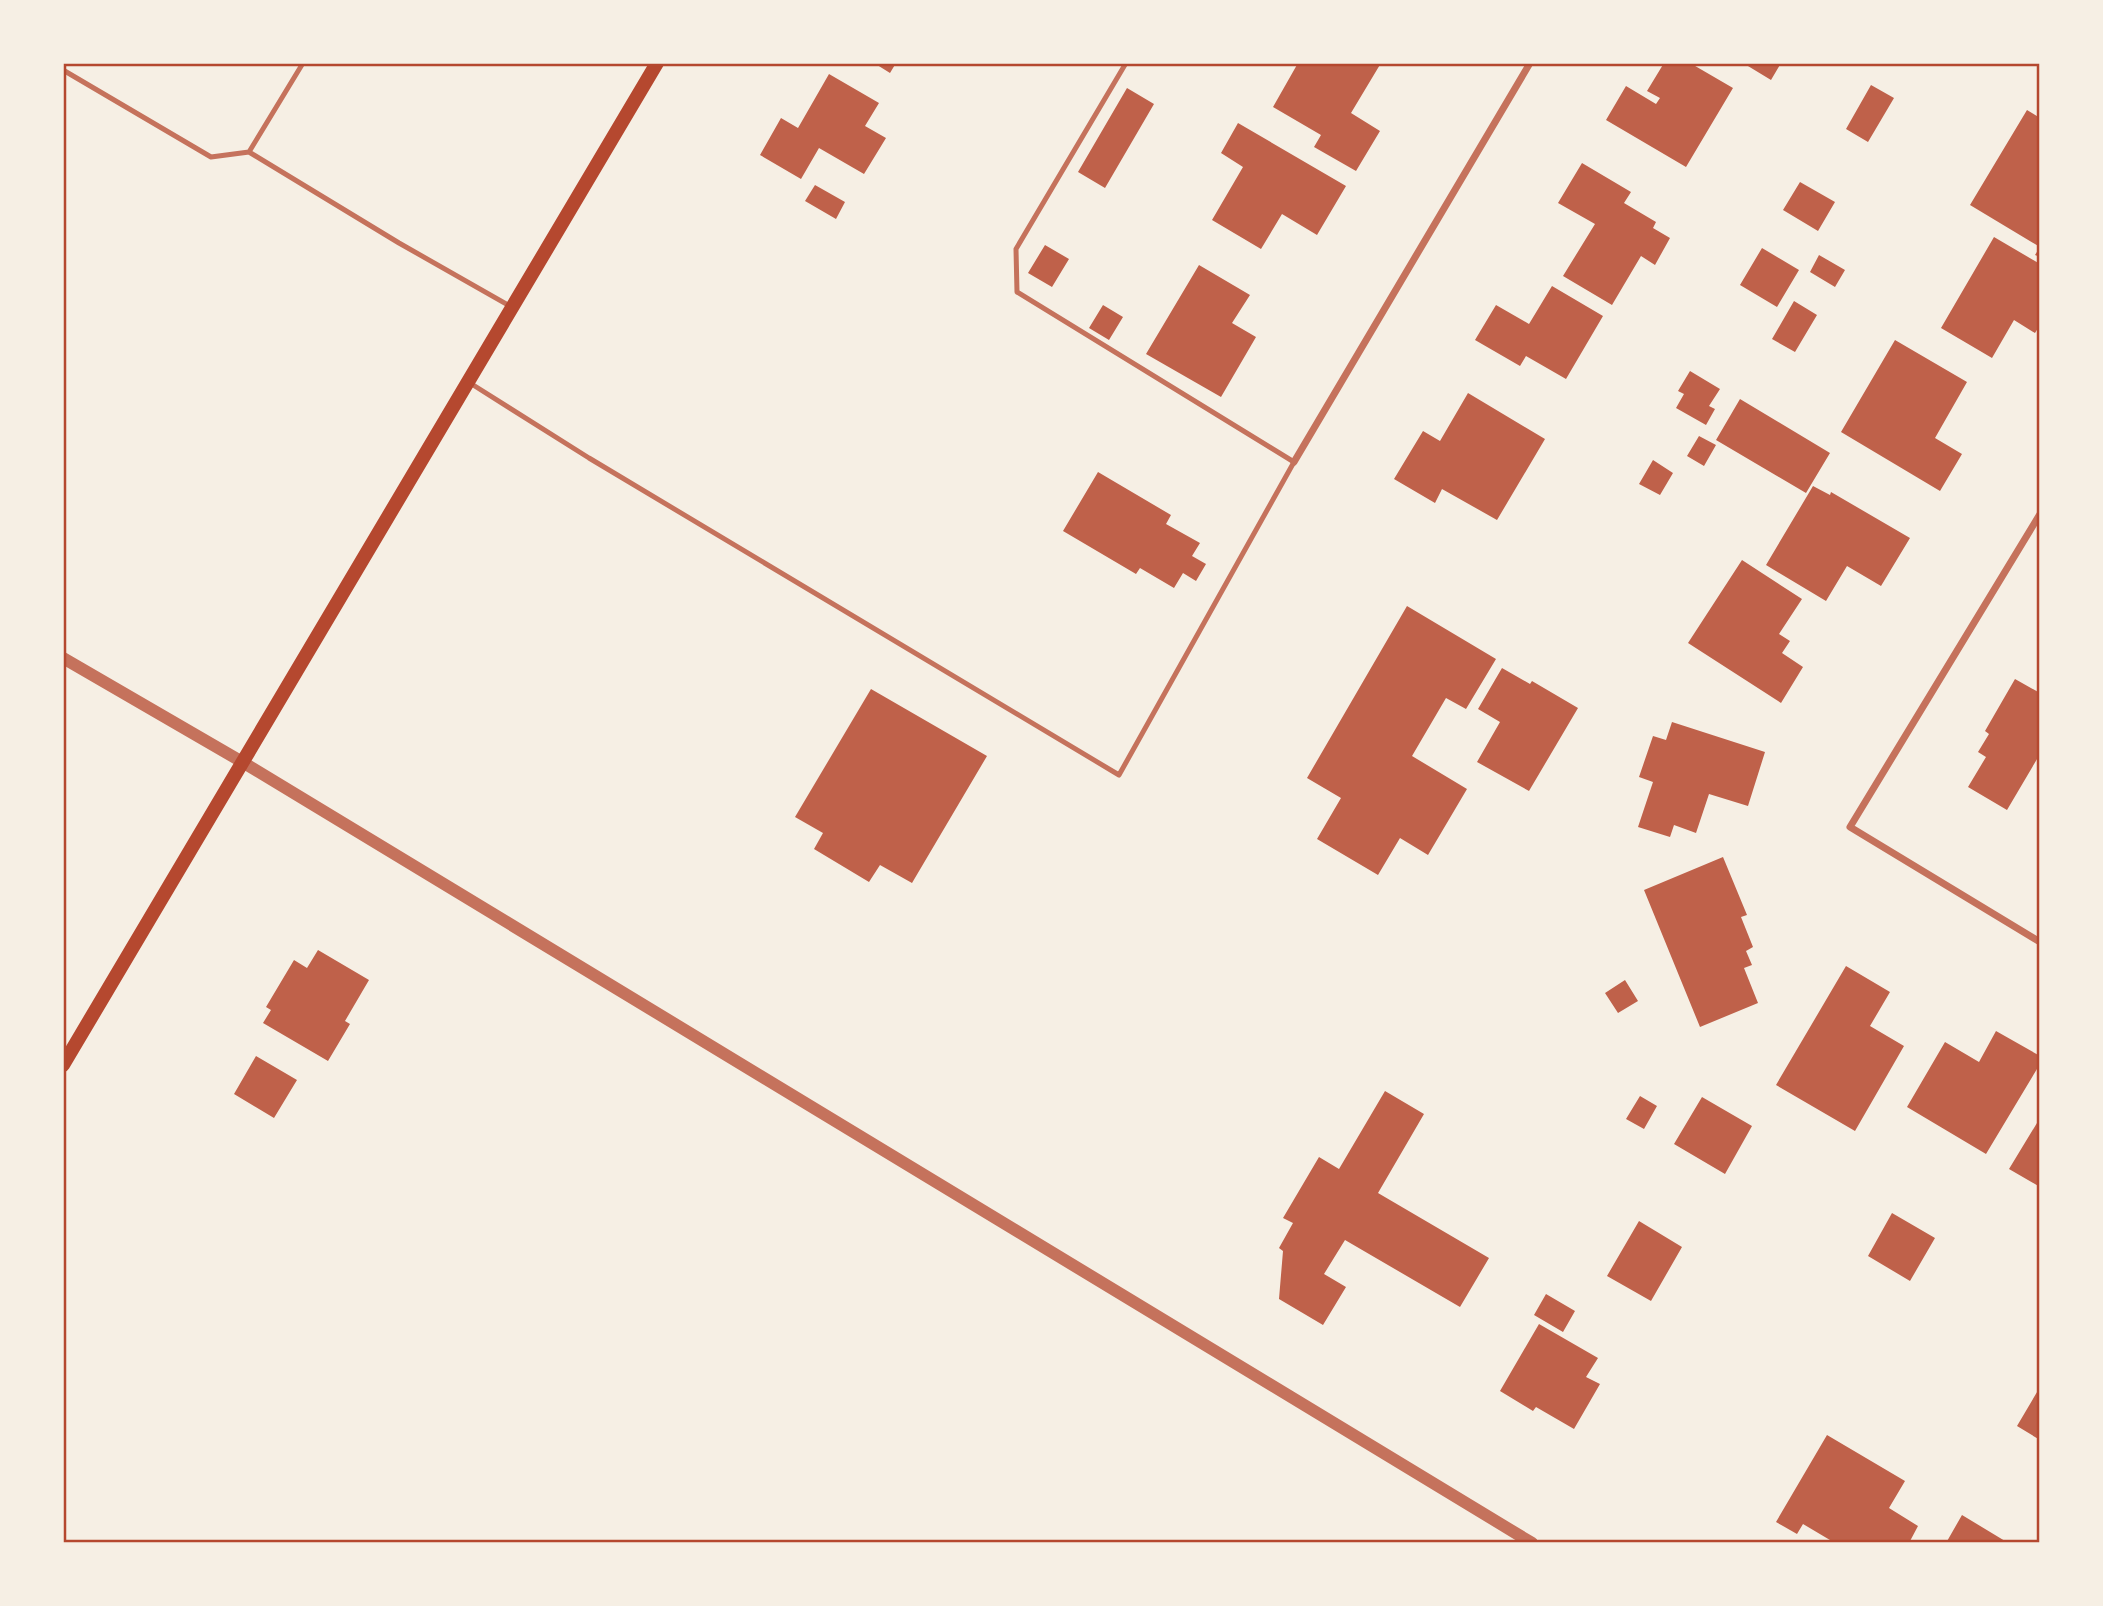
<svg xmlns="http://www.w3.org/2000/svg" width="2103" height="1606" font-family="Montserrat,sans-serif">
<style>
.building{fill:#bf614a}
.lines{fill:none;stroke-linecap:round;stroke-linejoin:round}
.service{stroke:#c5725c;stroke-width:5}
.minor{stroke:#c5725c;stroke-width:7}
.tertiary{stroke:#c5725c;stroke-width:12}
.secondary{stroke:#b5482f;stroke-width:14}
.neatline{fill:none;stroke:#b5482f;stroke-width:2.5}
</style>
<rect width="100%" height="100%" fill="#f6efe4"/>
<!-- building -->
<path class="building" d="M 874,63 L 896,63 L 890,73 Z
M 1298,63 L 1381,63 L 1351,113 L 1380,131 L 1356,171 L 1314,147 L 1321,135 L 1273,107 Z
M 1664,63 L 1690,63 L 1733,88 L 1686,167 L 1606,120 L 1626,86 L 1656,104 L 1660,98 L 1647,91 Z
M 1743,63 L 1781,63 L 1771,80 Z
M 829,74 L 879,103 L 865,126 L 886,138 L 864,174 L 819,148 L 801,179 L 760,155 L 781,118 L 798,128 Z
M 1871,85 L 1894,98 L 1868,142 L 1846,129 Z
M 1127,88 L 1154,104 L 1105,188 L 1078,172 Z
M 2027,110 L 2040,118 L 2040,257 L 2035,255 L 2040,247 L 1970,205 Z
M 1238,123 L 1346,186 L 1317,235 L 1282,214 L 1261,249 L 1212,220 L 1243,167 L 1221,153 Z
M 1582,163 L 1631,192 L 1624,203 L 1656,222 L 1653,228 L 1670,238 L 1655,265 L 1641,256 L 1612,305 L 1563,276 L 1595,224 L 1558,203 Z
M 1800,182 L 1835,202 L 1818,231 L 1783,210 Z
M 815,185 L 845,202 L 836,219 L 805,201 Z
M 1994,237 L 2040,264 L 2040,325 L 2035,333 L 2014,320 L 1992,358 L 1941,328 Z
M 1045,245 L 1069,259 L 1052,287 L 1028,273 Z
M 1762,248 L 1799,270 L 1777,307 L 1740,285 Z
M 1819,255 L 1845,270 L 1835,287 L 1810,272 Z
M 1199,265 L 1250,295 L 1232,323 L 1256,337 L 1221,397 L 1146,354 Z
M 1552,286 L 1603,316 L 1566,379 L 1526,356 L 1520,366 L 1475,340 L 1496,305 L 1529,324 Z
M 1794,301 L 1817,315 L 1795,352 L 1772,339 Z
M 1103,305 L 1123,317 L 1109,340 L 1089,328 Z
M 1895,340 L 1967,382 L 1935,438 L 1962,454 L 1940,491 L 1841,432 Z
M 1690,371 L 1720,389 L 1709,406 L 1715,409 L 1706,425 L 1676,408 L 1684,394 L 1678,391 Z
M 1468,393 L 1545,439 L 1497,520 L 1442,489 L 1435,503 L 1394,479 L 1423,431 L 1440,441 Z
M 1740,399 L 1830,453 L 1806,493 L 1716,440 Z
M 1699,436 L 1716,445 L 1704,466 L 1687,456 Z
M 1653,460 L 1673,473 L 1660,495 L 1639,484 Z
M 1098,472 L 1171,515 L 1166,524 L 1200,543 L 1192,556 L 1206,564 L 1196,581 L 1183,573 L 1174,588 L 1140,568 L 1136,574 L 1063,531 Z
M 1813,486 L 1830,495 L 1831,492 L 1910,538 L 1881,586 L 1847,566 L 1826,601 L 1766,565 Z
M 1742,560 L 1802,599 L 1779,634 L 1790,641 L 1782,653 L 1803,667 L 1781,703 L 1688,643 Z
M 1407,606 L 1496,659 L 1466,709 L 1446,698 L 1412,756 L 1467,789 L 1428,855 L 1400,838 L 1378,875 L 1317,839 L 1341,798 L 1307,778 Z
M 1502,668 L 1530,684 L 1532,681 L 1578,708 L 1529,791 L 1477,762 L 1500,722 L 1478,709 Z
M 2015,679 L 2040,693 L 2040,754 L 2007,810 L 1968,787 L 1986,757 L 1978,752 L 1989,734 L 1985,731 Z
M 871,689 L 987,756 L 912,883 L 880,865 L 869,882 L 814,849 L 823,833 L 795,817 Z
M 1672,722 L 1765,752 L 1748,806 L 1709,794 L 1696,833 L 1674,825 L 1670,837 L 1638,827 L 1653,782 L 1639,777 L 1653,736 L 1666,740 Z
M 1723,857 L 1747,915 L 1741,917 L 1753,947 L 1746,951 L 1752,965 L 1744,968 L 1758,1003 L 1700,1027 L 1644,890 Z
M 318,950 L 369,980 L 345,1021 L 350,1024 L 328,1061 L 263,1023 L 271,1010 L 266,1007 L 294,960 L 307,968 Z
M 1846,966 L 1890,992 L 1870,1026 L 1904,1046 L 1855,1131 L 1776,1085 Z
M 1625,980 L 1638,1001 L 1618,1013 L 1605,993 Z
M 1996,1031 L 2040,1056 L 2040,1064 L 1986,1154 L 1907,1107 L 1945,1042 L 1979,1062 Z
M 256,1056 L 297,1080 L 274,1118 L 234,1094 Z
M 1385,1091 L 1424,1114 L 1378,1193 L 1489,1258 L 1460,1307 L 1345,1240 L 1324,1274 L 1346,1287 L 1323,1325 L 1279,1299 L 1283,1251 L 1279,1248 L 1293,1223 L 1283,1218 L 1319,1157 L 1339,1169 Z
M 1640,1096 L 1657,1106 L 1644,1129 L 1626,1119 Z
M 1702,1097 L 1752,1126 L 1725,1174 L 1674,1144 Z
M 2040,1118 L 2040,1187 L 2009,1169 Z
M 1892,1213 L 1935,1238 L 1910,1281 L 1868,1256 Z
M 1639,1221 L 1682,1247 L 1651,1301 L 1607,1276 Z
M 1546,1294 L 1575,1311 L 1563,1332 L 1534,1315 Z
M 1539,1324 L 1598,1358 L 1586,1377 L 1600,1384 L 1574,1429 L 1536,1407 L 1533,1411 L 1500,1391 Z
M 2040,1387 L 2040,1440 L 2017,1426 Z
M 1827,1435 L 1905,1481 L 1889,1508 L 1918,1526 L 1909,1543 L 1835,1543 L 1803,1524 L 1797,1534 L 1776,1522 Z
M 1962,1515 L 2005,1541 L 2003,1543 L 1946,1543 Z"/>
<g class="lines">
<!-- service -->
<path class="service" d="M 63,70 L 211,157 L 249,152 L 399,243 L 510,306
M 249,152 L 303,63
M 470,383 L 589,458 L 1119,775 L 1294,462 L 1017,292 L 1016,249 L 1126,63"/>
<!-- minor -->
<path class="minor" d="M 1294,462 L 1530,63
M 2040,514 L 1850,827 L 2040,942"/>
<!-- tertiary -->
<path class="tertiary" d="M 63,658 L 244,763 L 1532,1543"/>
<!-- secondary -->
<path class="secondary" d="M 63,1065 L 657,63"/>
</g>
<!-- border -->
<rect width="2103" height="1606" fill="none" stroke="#f6efe4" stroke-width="130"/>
<rect x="65" y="65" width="1973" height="1476" class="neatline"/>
</svg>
